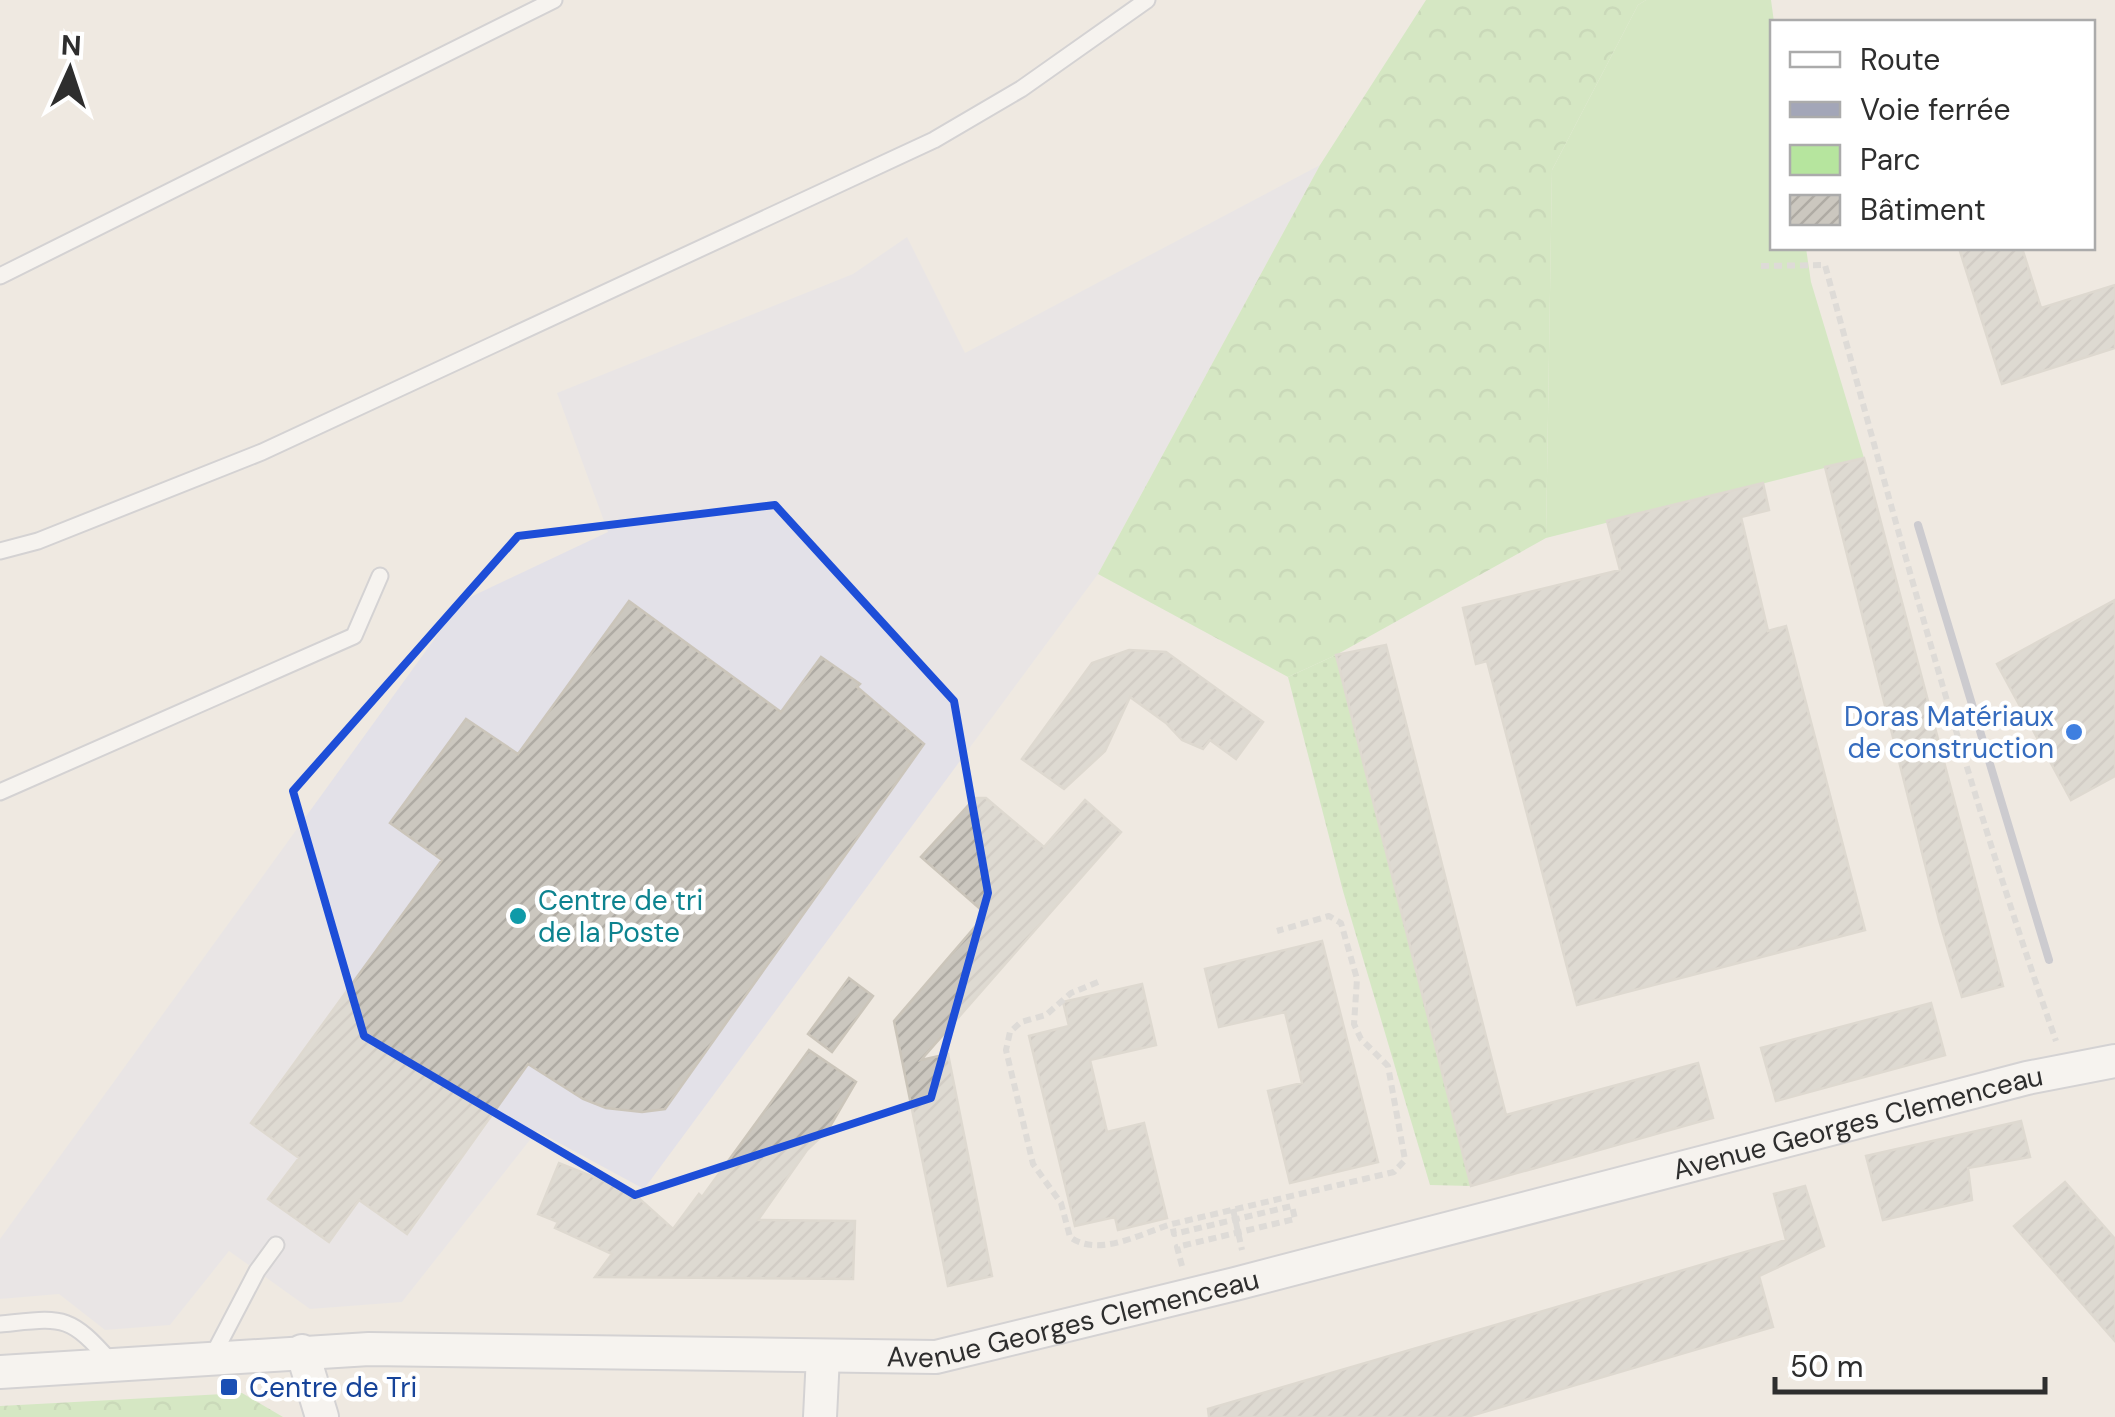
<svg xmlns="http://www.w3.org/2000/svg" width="2115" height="1417" font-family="'DM Sans',sans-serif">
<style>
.industrial{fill:#e3e1e8}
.grass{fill:url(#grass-dots)}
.forest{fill:url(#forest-crowns)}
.park{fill:#b6e59e}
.building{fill:url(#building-hatch);stroke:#cbc5ba;stroke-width:2.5}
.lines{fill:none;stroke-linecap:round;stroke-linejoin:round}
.lane-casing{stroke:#b4b7c1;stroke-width:19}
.street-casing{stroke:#b4b7c1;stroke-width:36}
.path{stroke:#c9c9c9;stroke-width:6;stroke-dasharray:8 5;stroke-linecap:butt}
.lane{stroke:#fff;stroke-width:15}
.street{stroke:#fff;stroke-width:32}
.rail{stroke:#a3a6b8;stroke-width:8}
.marked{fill:none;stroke:#1d4ed8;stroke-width:8;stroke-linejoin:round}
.shop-dot{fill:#3f7fe0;stroke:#fff;stroke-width:4}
.culture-dot{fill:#0f9aa8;stroke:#fff;stroke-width:4}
.transit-dot{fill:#1a4fb4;stroke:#fff;stroke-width:4}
.labels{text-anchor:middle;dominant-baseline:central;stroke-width:9;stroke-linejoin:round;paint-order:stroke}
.shop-label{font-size:28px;fill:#366cbe;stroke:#fff;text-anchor:end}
.culture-label{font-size:28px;fill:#0d838f;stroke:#fff;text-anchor:start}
.street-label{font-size:28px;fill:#2e2e2e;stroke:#fff}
.transit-label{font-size:28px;fill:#164399;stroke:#fff;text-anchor:start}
</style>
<defs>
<pattern id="grass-dots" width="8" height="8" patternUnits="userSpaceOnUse" patternTransform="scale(2.5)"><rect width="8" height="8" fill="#b6e59e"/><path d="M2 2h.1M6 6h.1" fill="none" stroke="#9dc588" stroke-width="1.8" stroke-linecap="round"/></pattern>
<pattern id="forest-crowns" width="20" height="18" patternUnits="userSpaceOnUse" patternTransform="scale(2.5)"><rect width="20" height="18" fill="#b6e59e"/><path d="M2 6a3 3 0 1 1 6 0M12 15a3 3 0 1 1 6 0" fill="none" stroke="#9dc588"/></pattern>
<pattern id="building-hatch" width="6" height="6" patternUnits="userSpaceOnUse" patternTransform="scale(2.5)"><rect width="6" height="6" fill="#cbc7bf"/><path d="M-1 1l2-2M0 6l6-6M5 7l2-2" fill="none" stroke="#afaba4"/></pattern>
</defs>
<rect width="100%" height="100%" fill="#efe9e1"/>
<!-- industrial -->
<path class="industrial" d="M 1320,165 L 1098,574 L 644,1189 L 537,1131 L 402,1302 L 310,1309 L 229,1251 L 170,1325 L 105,1330 L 59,1294 L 0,1299 L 0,1239 L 462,601 L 608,532 L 557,393 L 853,274 L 907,237 L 965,353 Z"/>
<!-- grass -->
<path class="grass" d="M 1336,655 L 1471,1186 L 1430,1185 L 1343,891 L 1288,677 Z"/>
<!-- forest -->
<path class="forest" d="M 1426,0 L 1646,0 L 1638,5 L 1552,170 L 1546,538 L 1336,655 L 1288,677 L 1098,574 L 1320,165 Z
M 242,1393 L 283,1417 L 0,1417 L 0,1406 Z"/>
<!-- park -->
<path class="park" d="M 1646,0 L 1771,0 L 1774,22 L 1772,248 L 1806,248 L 1811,282 L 1864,458 L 1546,538 L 1552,170 L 1638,5 Z"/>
<!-- building -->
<path class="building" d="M 1959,248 L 2022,248 L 2041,308 L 2115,285 L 2115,348 L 2002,384 Z
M 1864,458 L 2003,986 L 1962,997 L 1939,920 L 1825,467 Z
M 1763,483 L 1769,510 L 1741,517 L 1768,631 L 1786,626 L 1865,930 L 1577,1005 L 1487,661 L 1476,664 L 1463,608 L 1620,570 L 1607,521 Z
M 2115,600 L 2115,776 L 2071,800 L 1997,664 Z
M 629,601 L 781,712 L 821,657 L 860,684 L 857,687 L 924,744 L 665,1109 L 642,1112 L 606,1108 L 583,1099 L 528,1064 L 407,1234 L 359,1200 L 329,1242 L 268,1199 L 299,1158 L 251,1123 L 442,860 L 390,823 L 466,719 L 518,754 Z
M 1386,645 L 1506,1115 L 1698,1063 L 1713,1118 L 1471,1186 L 1336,655 Z
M 1129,650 L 1166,652 L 1263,722 L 1236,759 L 1210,740 L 1203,749 L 1182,740 L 1166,723 L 1130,697 L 1105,751 L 1064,789 L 1022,759 L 1092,663 Z
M 975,798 L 986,798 L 1044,847 L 1085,800 L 1121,832 L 921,1060 L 948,1054 L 992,1276 L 948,1286 L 894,1021 L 986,914 L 921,857 Z
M 1322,941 L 1378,1162 L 1290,1183 L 1268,1091 L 1302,1083 L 1285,1012 L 1219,1027 L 1205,969 Z
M 849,978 L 873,996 L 832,1052 L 808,1034 Z
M 1142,984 L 1156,1045 L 1090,1060 L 1107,1132 L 1144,1123 L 1167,1218 L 1118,1230 L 1115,1217 L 1075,1226 L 1029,1036 L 1069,1026 L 1063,1002 Z
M 1931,1003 L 1945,1055 L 1776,1101 L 1761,1048 Z
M 809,1050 L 856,1082 L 828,1130 L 807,1150 L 758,1220 L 855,1221 L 853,1279 L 595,1277 L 612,1254 L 555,1228 L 558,1222 L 538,1214 L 559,1163 L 632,1192 L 673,1229 L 699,1194 L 702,1197 Z
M 2021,1121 L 2030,1157 L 1968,1168 L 1972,1200 L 1883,1220 L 1866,1156 Z
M 2065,1182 L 2115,1239 L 2115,1341 L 2014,1226 Z
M 1805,1186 L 1824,1246 L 1759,1276 L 1773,1327 L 1467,1417 L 1209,1417 L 1208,1409 L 1786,1240 L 1774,1194 Z"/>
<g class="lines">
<defs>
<path id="lane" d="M 0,276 L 554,0
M 0,551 L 38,541 L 262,452 L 934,140 L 1021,89 L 1147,0
M 0,792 L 354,636 L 380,576
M 0,1324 C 62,1318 68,1313 111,1362
M 212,1357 L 257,1271 L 276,1245"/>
<g id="street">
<path d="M 302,1351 L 322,1417"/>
<path id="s1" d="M 0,1372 L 369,1349 L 936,1357 L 1235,1284 L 2027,1078 L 2115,1061"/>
<path d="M 820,1417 L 823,1356"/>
</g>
</defs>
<!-- lane casing -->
<use href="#lane" class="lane-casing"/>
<!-- street casing -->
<use href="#street" class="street-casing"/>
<!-- path -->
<path class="path" d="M 1761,266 L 1825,265 C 1896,525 1967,787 2056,1041
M 1098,982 L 1071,993 L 1046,1015 L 1021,1022 L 1010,1032 L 1006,1050 L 1033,1164 L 1061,1203 L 1070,1237 C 1098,1258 1142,1233 1172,1224
M 1233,1209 L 1242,1250
M 1182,1266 L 1177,1247 L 1295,1219 L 1292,1206 L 1174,1234 L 1172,1224 L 1394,1172 L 1405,1160 L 1388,1066 L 1361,1039 L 1354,1024 L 1357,979 L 1341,923 L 1329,916 L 1277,931"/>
<!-- lane -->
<use href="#lane" class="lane"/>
<!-- street -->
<use href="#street" class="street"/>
<!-- rail -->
<path class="rail" d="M 1918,525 L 2049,960"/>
</g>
<!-- marked area -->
<path d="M0 0H2115V1417H0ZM 775,505 L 954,701 L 988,893 L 931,1098 L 635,1195 L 364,1036 L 293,791 L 518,536 Z" fill="#efe9e1" fill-opacity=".55" fill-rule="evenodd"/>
<path class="marked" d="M 775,505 L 954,701 L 988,893 L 931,1098 L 635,1195 L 364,1036 L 293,791 L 518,536 Z"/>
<!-- markers -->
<circle class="shop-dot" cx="2074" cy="732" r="10"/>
<circle class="culture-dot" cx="518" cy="916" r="10"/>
<rect class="transit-dot" x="219" y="1377" width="20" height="20" rx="5"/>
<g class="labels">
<!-- shop labels -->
<g class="shop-label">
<text x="2054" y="716">Doras Matériaux<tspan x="2054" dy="32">de construction</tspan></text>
</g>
<!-- culture labels -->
<g class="culture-label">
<text x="538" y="900">Centre de tri<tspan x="538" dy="32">de la Poste</tspan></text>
</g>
<!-- street labels -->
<g class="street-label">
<text stroke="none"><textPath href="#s1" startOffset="1888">Avenue Georges Clemenceau</textPath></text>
<text stroke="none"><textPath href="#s1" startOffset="1078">Avenue Georges Clemenceau</textPath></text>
</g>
<!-- transit labels -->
<g class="transit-label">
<text x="249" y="1387">Centre de Tri</text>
</g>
</g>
<!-- legend -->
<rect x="1770" y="20" width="325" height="230" fill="#ffffff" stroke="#ababab" stroke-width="2.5"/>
<rect x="1790" y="52" width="50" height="15" fill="#ffffff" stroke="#ababab" stroke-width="2.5"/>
<text x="1860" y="70" font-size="30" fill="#2e2e2e">Route</text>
<rect x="1790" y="102" width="50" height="15" fill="#a3a6b8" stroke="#ababab" stroke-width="2.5"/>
<text x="1860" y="120" font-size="30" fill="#2e2e2e">Voie ferrée</text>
<rect x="1790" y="145" width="50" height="30" fill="#b6e59e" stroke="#ababab" stroke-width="2.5"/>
<text x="1860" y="170" font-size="30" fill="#2e2e2e">Parc</text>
<rect x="1790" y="195" width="50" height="30" fill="url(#building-hatch)" stroke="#ababab" stroke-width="2.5"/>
<text x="1860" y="220" font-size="30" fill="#2e2e2e">Bâtiment</text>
<!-- north arrow -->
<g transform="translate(70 70) rotate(3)" stroke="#ffffff" stroke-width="8" paint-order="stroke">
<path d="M0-8L18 38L0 25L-18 38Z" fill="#2e2e2e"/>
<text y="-15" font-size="28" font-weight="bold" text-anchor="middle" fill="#2e2e2e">N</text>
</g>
<!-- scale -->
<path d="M1775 1377v15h270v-15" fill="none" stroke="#2e2e2e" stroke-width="5"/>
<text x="1790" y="1377" font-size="30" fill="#2e2e2e" stroke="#ffffff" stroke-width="8" paint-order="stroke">50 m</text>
</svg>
